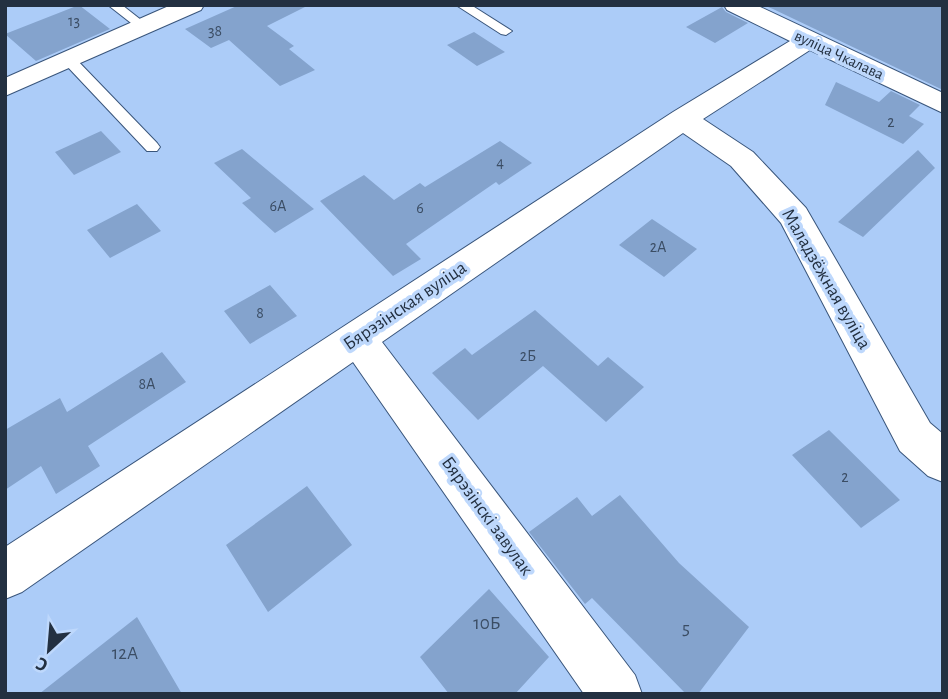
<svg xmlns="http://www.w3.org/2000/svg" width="948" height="699" font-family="'Alegreya Sans',sans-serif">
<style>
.building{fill:#84a3cd}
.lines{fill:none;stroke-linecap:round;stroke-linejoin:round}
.lane-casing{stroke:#39557b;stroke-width:2}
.street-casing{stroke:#39557b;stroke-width:2}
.lane{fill:#fff;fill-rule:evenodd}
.street{fill:#fff;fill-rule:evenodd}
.labels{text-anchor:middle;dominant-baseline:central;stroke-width:7;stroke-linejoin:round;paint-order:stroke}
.number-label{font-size:16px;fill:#3b4d64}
.far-street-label{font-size:16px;fill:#233041;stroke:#bed8fc}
.street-label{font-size:19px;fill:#233041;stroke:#bed8fc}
.near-number-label{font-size:19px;fill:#3b4d64}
</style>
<rect width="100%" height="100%" fill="#acccf8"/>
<!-- building -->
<path class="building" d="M 79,5 L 110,29 L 36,61 L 5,34 Z
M 239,5 L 309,5 L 267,26 L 294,46 L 289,49 L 315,70 L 280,86 L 229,40 L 211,48 L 185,29 Z
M 763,5 L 943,5 L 943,90 L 773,9 Z
M 722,7 L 726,12 L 748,23 L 715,43 L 686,27 Z
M 474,32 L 505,52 L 477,66 L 447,45 Z
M 836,82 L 879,102 L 891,91 L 920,105 L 909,116 L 924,124 L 903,144 L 825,105 Z
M 101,131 L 121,152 L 74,175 L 55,152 Z
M 500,141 L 532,163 L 499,185 L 496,182 L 406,244 L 421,259 L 393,276 L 320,201 L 364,175 L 394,200 L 420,183 L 425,187 Z
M 242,149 L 314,209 L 275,233 L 242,203 L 251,198 L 214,163 Z
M 918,150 L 935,168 L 863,237 L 838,222 Z
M 137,204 L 161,231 L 110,258 L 87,230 Z
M 652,219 L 697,249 L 664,277 L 619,245 Z
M 270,285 L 297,316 L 250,344 L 224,311 Z
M 535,310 L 598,366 L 608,357 L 644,387 L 606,422 L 543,366 L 478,420 L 432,373 L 465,348 L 472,355 Z
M 162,352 L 186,382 L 88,446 L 100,466 L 56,494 L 41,466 L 5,490 L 5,430 L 60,398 L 67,412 Z
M 829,430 L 900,500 L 861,528 L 792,455 Z
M 307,486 L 352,545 L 268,612 L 226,545 Z
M 620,495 L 679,563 L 749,627 L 698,694 L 686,694 L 592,598 L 585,604 L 529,532 L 577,497 L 592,516 Z
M 489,589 L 549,657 L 515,694 L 449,694 L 420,657 Z
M 137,617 L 182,694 L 39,694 Z"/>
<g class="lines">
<defs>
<path id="lane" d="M 108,5 L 122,5 L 150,27 L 144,31 L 140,30 Z
M 456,5 L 471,5 L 512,31 L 506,35 L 501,34 Z
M 69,56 L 74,57 L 157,143 L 160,147 L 157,151 L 147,151 L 64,63 L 62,60 Z"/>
<path id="street" d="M 171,5 L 204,5 L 201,10 L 5,96 L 5,78 Z
M 724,5 L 756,5 L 943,93 L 943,113 L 810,50 L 703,119 L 753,152 L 806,208 L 930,423 L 943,434 L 943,482 L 928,476 L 900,451 L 781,223 L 731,166 L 683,133 L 382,342 L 635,675 L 642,694 L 584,694 L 353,362 L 22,592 L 5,599 L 5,547 L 673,112 L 790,41 L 727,10 Z"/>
</defs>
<!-- lane casing -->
<use href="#lane" class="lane-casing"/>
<!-- street casing -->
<use href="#street" class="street-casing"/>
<!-- lane -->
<use href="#lane" class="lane"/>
<!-- street -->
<use href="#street" class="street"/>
</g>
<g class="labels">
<!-- number labels -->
<g class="number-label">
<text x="74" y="21">13</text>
<text x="215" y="31">38</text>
<text x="891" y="122">2</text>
<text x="500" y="162">4</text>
<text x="278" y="206">6А</text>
<text x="420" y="208">6</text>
<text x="658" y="247">2А</text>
<text x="260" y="313">8</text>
<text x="528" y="356">2Б</text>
<text x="147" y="384">8А</text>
<text x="845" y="477">2</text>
</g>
<!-- far-street labels -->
<g class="far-street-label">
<text transform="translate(839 55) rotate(25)">вуліца Чкалава</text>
</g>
<!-- street labels -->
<g class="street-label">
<text transform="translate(826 279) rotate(60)">Маладзёжная вуліца</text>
<text transform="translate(405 306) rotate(-34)">Бярэзінская вуліца</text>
<text transform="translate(487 516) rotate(54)">Бярэзінскі завулак</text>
</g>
<!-- near-number labels -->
<g class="near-number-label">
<text x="487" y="623">10Б</text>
<text x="686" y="628">5</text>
<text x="125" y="653">12А</text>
</g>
</g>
<!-- border -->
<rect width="948" height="699" fill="none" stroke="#233041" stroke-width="14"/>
<!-- north arrow -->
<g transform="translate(49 650) rotate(206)" stroke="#bed8fc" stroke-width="5" paint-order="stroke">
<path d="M0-5L12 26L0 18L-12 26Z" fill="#233041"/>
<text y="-10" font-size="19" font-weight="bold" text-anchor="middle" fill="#233041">С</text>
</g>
</svg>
